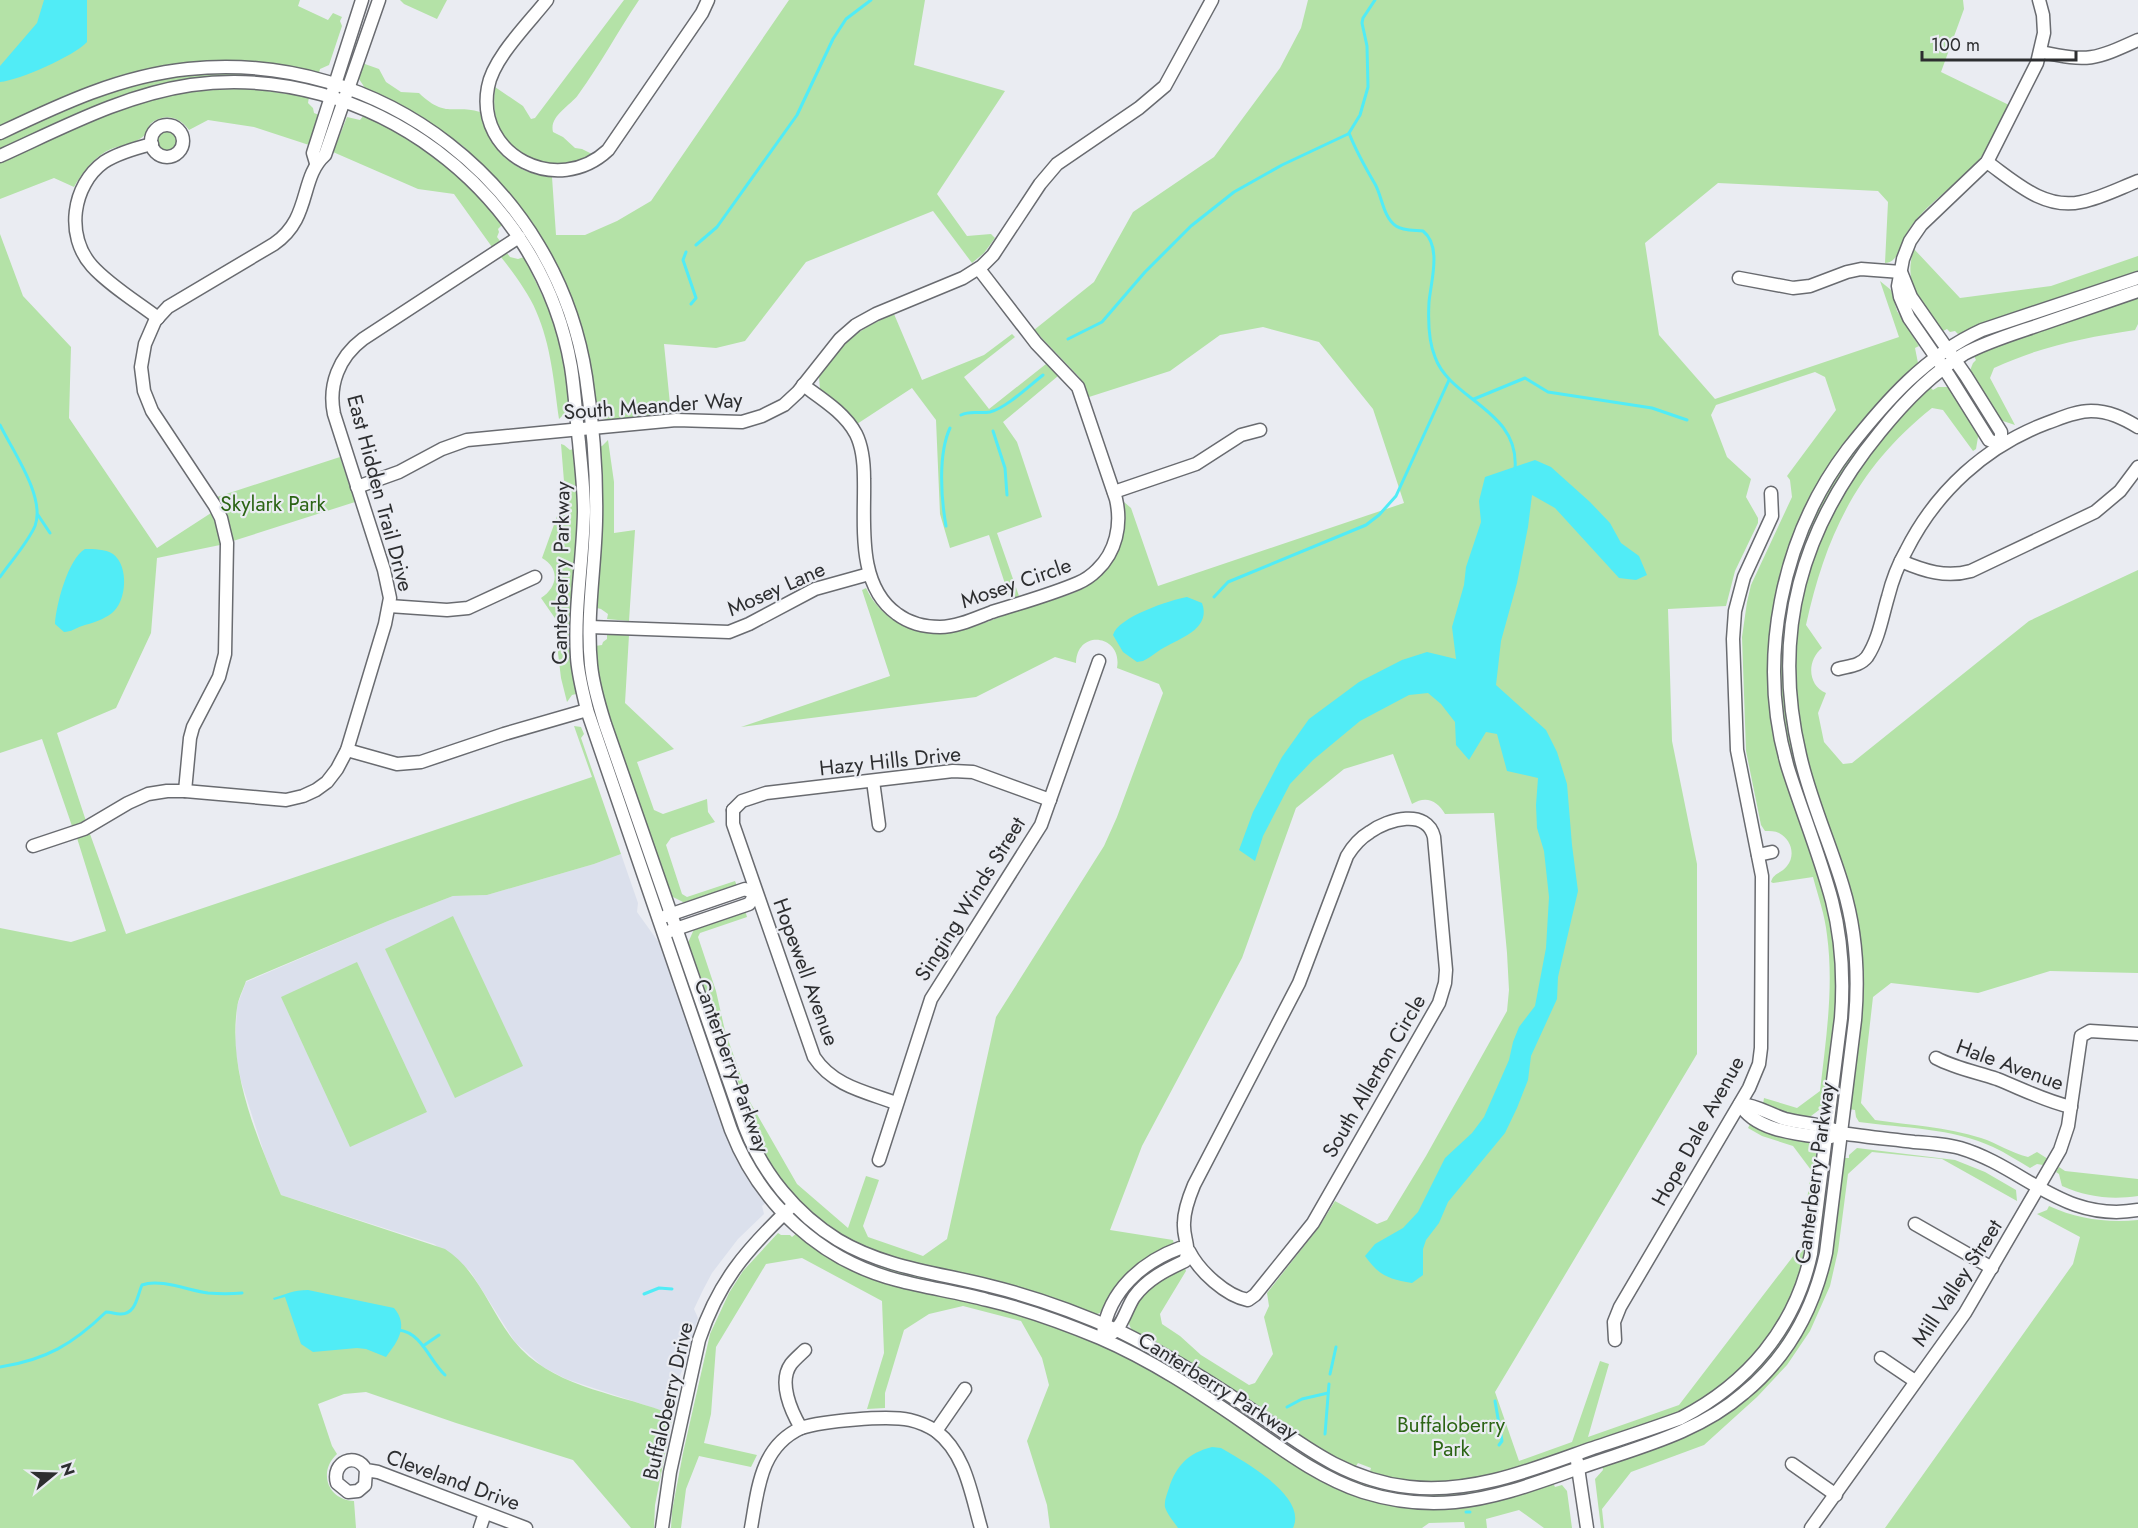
<svg xmlns="http://www.w3.org/2000/svg" width="2138" height="1528" font-family="Jost,sans-serif">
<style>
.built{fill:#dbe0ec}
.green{fill:#b4e2a7}
.water{fill:#51ecf6}
.lines{fill:none;stroke-linecap:round;stroke-linejoin:round}
.stream{stroke:#51ecf6;stroke-width:3}
.minor-casing{stroke:#696b70;stroke-width:15}
.minor{stroke:#fff;stroke-width:12}
.labels{text-anchor:middle;dominant-baseline:central;stroke-width:4.5;stroke-linejoin:round;paint-order:stroke}
.street-label{font-size:21px;fill:#2d2e30;stroke:#eaecf2}
.park-label{font-size:21px;fill:#2b6414;stroke:#eaecf2}
</style>
<rect width="100%" height="100%" fill="#eaecf2"/>
<polygon class="built" points="621,854 638,903 637,912 665,951 767,1202 762,1206 764,1214 738,1239 712,1273 703,1290 694,1309 698,1318 683,1368 680,1376 673,1381 663,1411 566,1379 543,1367 515,1342 470,1271 434,1244 281,1195 265,1156 241,1081 235,1048 237,1006 246,982 388,921 453,896 487,895 594,864"/>
<g class="green">
<path d="M0,0h300l-2,6 30,14 5,-7 9,4 -2,4 2,5 -13,39 -9,4 -1,4c-72,-15 -148,-16 -218,9 -34,12 -68,29 -101,44z"/>
<polygon points="400,0 447,0 437,19 404,4"/>
<path d="M624,0h15c-21,31 -39,65 -61,95 -8,11 -29,21 -25,37l10,5 12,11 7,1 10,5c-28,17 -68,12 -88,-17 -10,-15 -11,-33 -9,-50l28,19 8,13 4,-1z"/>
<path d="M789,0h136l-11,65 91,26 -68,103 30,42 24,-2 4,4 -11,15 -12,10 -39,-52 -127,51 -61,79 -29,7 -52,-4 7,70 -65,7 -11,-11 -4,-37 -13,-58 -16,-38 -29,-54 -36,-44 -34,-33 -44,-31 -54,-27 -6,-9 3,-16 17,6 7,13 15,10 18,1c27,26 34,11 61,19 7,35 34,63 72,65l4,58h29l32,-14 34,-20z"/>
<path d="M1308,0h655l1,9 -23,63 68,33c-10,19 -18,41 -32,57 -21,24 -52,42 -69,69 -6,10 -9,32 -23,32l3,-61 -10,-11 -160,-8 -73,60 14,92 56,64 184,-62 -19,-56 11,9 6,21 22,35 -4,2 3,15 -23,25 -103,155 -21,152 62,232 5,71 -11,109h-4l-12,9 -1,3 -15,-2 -32,-13 1,-6 33,10 23,-17c6,-52 14,-104 7,-156 -2,-20 -9,-39 -14,-58l-40,6 -2,-1c2,-9 11,-9 16,-16 9,-11 4,-27 -8,-33 -4,-2 -9,-2 -14,-2l-4,-6 -15,-74 -4,-114 5,-35 4,-17 41,-88 -2,-17 -3,-4 49,-66 -11,-33 -10,-5 -99,33 -5,10 16,42 24,22 -5,18 12,21v5l-23,48 -9,35 -58,3 4,132 25,123v190l-202,338 24,69 53,-19 28,-81 9,3 -21,73 91,-32 122,-159 10,-76 -18,-24 -31,-10 -14,-8 3,-6 56,18 10,15 3,1 -13,102 -28,68 -49,56 -48,30 -175,61 -28,7 -59,4 -51,-10 2,-6 -13,-5 -4,6 -16,-7 -205,-129 -4,-9c5,-27 31,-49 56,-56l1,3 -26,43 2,10 18,12 21,19 48,30 6,-2 18,-29 -9,-37 5,-11 -2,-13 52,-66 16,-26 42,23 10,-4 39,-64 81,-145 2,-21 -2,-37 -13,-140 -49,1c-7,-13 -19,-19 -33,-10l-19,-50 -49,15 -48,39 -54,150 -100,188 -32,84 63,10 1,4 -30,16 -12,10 -29,41 -7,4c-41,-11 -82,-22 -123,-34 -68,-18 -139,-33 -185,-90 -21,-25 -33,-54 -46,-84l3,-5 -24,-69 -6,-5 -28,-83 8,-18 50,-17 2,7 -47,16 -2,4 18,54 9,40 25,71 47,82 51,44 18,-52 13,4 -16,46 5,11 55,19 24,-17 49,-222 108,-171 13,-29 46,-124 -4,-9 -42,-16c6,-33 -40,-40 -41,-5l-21,-6 -79,40 -235,30 149,-51 -28,-86 4,-2c14,31 50,50 83,45 24,-4 48,-15 70,-23 21,-7 46,-12 65,-22 31,-17 46,-52 40,-86l7,6 27,78 246,-83 -31,-94 -54,-67 -56,-15 -43,8 -50,36 -81,26 -10,-20 -45,-47 60,-48 39,-70 81,-55 66,-89 21,-40z"/>
<polygon points="245,72 267,76 190,82 0,153 0,138 78,101 168,76"/>
<path d="M253,89l56,8 -1,6 5,5 1,5 5,2 -10,30 -55,-18 -46,-7 -19,10c-10,-14 -26,-17 -39,-6 -3,21 -30,19 -45,28 -14,9 -23,21 -31,35l-20,-9 -54,21v-36c54,-25 108,-55 166,-67 29,-6 58,-7 87,-7z"/>
<path d="M364,115c38,16 83,46 111,77 10,10 18,22 27,33l-4,4 1,3 -2,5 3,4 -8,6 -38,-53 -36,-5 -85,-37 14,-35 13,3z"/>
<circle cx="167" cy="140" r="12"/>
<polygon points="0,234 23,296 71,347 69,418 157,548 211,513 220,535 220,545 157,558 151,633 116,708 57,733 86,821 72,826 42,739 0,753"/>
<path d="M1914,249l46,49 91,-12 87,-30v16l-178,64 -5,-5 -5,1 -3,-3 -6,3c-19,-28 -39,-48 -27,-83z"/>
<path d="M507,253l3,4 8,2 6,-2 27,57 13,46 6,52h-4l-7,7c-5,-36 -8,-74 -23,-108 -7,-17 -24,-40 -35,-54z"/>
<path d="M2138,296v28l-3,6c-52,8 -93,16 -141,38l-4,10 25,47 -12,-4 -3,2 -31,-50 4,-10 3,-3 -3,-6z"/>
<path d="M894,314l28,66 62,-25 28,-21 3,3 -51,40 25,32 57,-45 12,12 -55,46 14,20 25,75 -45,16 22,63 -9,3 -21,-64 -39,13 -10,-34 -4,-94 -24,-32 -55,36 -7,-10 -30,-24 -1,-13c26,-35 33,-45 75,-63z"/>
<path d="M1928,385l5,5 5,-3h13l30,48 -3,2 -2,12 -3,2 -30,-41 -11,-2c-74,59 -106,126 -126,217l16,23c-15,12 -15,37 4,45l-8,20 6,29 19,22 9,-1 177,-142 109,-51v403l-88,-2 -72,22 -87,-10 -18,14 -12,106 14,17c35,5 71,7 106,18 16,5 30,15 47,19l9,-5 11,7 -5,6 -6,-1 -7,4c-12,-7 -24,-15 -37,-21 -40,-19 -90,-19 -134,-25l-3,-5 -1,-7 -6,-1 11,-140 -61,-235 -5,-83 8,-61 26,-71 37,-62z"/>
<polygon points="1896,401 1846,469 1822,509 1785,668 1849,936 1852,1006 1843,1074 1846,1036 1847,978 1787,742 1779,689 1782,619 1795,562 1820,502 1848,455"/>
<polygon points="608,440 614,482 614,533 635,530 629,621 607,619 608,614 601,609 597,608 602,505 598,447 602,446"/>
<path d="M561,444l3,1 6,5 3,-1c3,23 5,46 4,70 -1,58 -11,116 -1,175l-4,1 -5,7 -6,-24 -3,-25 1,-29 -18,-26c17,-11 19,-30 1,-40l23,-64z"/>
<polygon points="340,457 355,502 233,541 228,517 217,497"/>
<polygon points="607,634 629,635 625,703 674,749 637,762 654,810 663,814 707,799 708,812 715,822 671,838 666,845 682,894 687,897 735,881 737,886 687,904 669,895 603,699 595,646 602,645 603,642 607,639"/>
<path d="M574,726l7,1 3,7 -3,4 40,116 -27,10 -107,31 -34,1 -65,25 -142,60c-3,9 -8,18 -9,27 -9,64 20,129 44,187l164,54c33,21 45,62 69,92 36,45 97,51 149,70l3,7 6,1 -17,86 -1,23h-23l-58,-68 -117,-37 -90,-31 -22,2 -26,10 14,42 5,8c-19,17 -10,46 17,47l2,27h-356v-600l71,14 35,-11 -29,-93 13,-4 36,100 466,-157z"/>
<polygon points="453,916 523,1066 455,1098 385,949"/>
<polygon points="357,962 427,1112 350,1147 281,997"/>
<polygon points="1857,1148 1955,1160 1985,1172 2016,1190 2017,1201 1942,1159 1872,1152 1848,1174 1838,1251 1830,1286 1810,1331 1787,1365 1757,1397 1704,1445 1631,1472 1602,1509 1604,1528 1601,1528 1595,1479 1603,1470 1602,1465 1698,1429 1802,1331 1843,1158 1849,1158 1849,1155"/>
<path d="M2059,1167l6,4 73,8v17c-27,4 -51,1 -76,-10l-3,-12 -3,-2z"/>
<polygon points="1828,1169 1822,1249 1812,1290 1780,1350 1735,1396 1689,1424 1596,1457 1642,1440 1689,1419 1784,1332"/>
<path d="M2049,1206c28,13 58,17 89,14v308h-253l188,-264 7,-27 -43,-23 10,-4z"/>
<polygon points="798,1232 829,1255 1007,1309 1093,1340 1159,1373 1288,1458 1405,1505 1552,1481 1555,1487 1562,1485 1567,1491 1572,1528 1544,1528 1519,1510 1486,1519 1487,1528 1465,1528 1464,1522 1429,1523 1422,1528 1050,1528 1047,1505 1027,1441 1049,1385 1042,1358 1021,1321 963,1306 929,1314 904,1330 885,1393 885,1408 867,1409 884,1353 882,1301 802,1258 766,1264 716,1347 711,1414 704,1443 757,1455 751,1467 699,1456 686,1489 681,1528 671,1528 672,1511 683,1453 710,1334 729,1293 743,1271 778,1233 781,1235 790,1235 792,1237"/>
<polygon points="819,1237 840,1251 863,1261 890,1269 1005,1294 1077,1318 1077,1321 1075,1323 886,1273 852,1260"/>
<polygon points="1304,1453 1332,1469 1357,1479 1398,1490 1559,1466 1560,1468 1559,1470 1502,1489 1454,1498 1400,1496 1351,1484 1302,1457 1302,1454"/>
</g>
<g class="water">
<path d="M44,0h43v42c-13,14 -67,38 -87,40v-16l37,-43z"/>
<path d="M1535,460l16,7 39,35 20,21 11,20 18,13 8,19 -11,5 -17,-2 -64,-70 -23,-13 -4,32 -11,56 -16,58 -5,44 50,45 11,22 10,32 5,61 6,46 -20,86 -1,22 -26,57 -3,24 -11,28 -12,25 -57,69 -9,21 -13,17 -3,9v26l-11,8c-23,-4 -33,-7 -47,-27l10,-12 28,-16 15,-16 27,-54 27,-25 12,-16 25,-57 4,-18 6,-15 16,-21 11,-58 3,-51 -5,-46 -7,-23 -1,-23 2,-27 -31,-7 -10,-37 -11,-2 -17,28 -13,-15 -1,-23 -14,-18 -13,-11 -19,2 -49,26 -47,39 -23,24 -27,52 -8,25 -16,-11 14,-38 29,-55 27,-38 50,-37 43,-22 25,-8 29,7 -4,-32 12,-42 2,-18 15,-45 -2,-21 6,-24z"/>
<path d="M85,549c9,0 20,0 28,5 16,12 14,47 -1,59 -9,7 -20,10 -30,13 -6,2 -11,6 -18,6l-9,-8c1,-19 13,-65 30,-75z"/>
<path d="M1187,597l15,6c9,24 -18,34 -35,43 -9,4 -15,11 -24,15l-6,1 -14,-10 -10,-17c5,-18 57,-35 74,-38z"/>
<path d="M308,1290l86,18c15,18 4,33 -8,49l-20,-8 -9,-1 -44,4 -12,-8 -16,-47 -11,3 -1,-2c15,-4 19,-8 35,-8z"/>
<path d="M1212,1447l9,1c22,13 87,48 72,80h-115c-4,-6 -11,-14 -13,-21 -1,-6 2,-13 4,-19 7,-22 19,-35 43,-41z"/>
</g>
<g class="lines">
<g class="stream">
<path d="M1375,0l-12,18 -1,5 5,23 1,41 -8,28 -11,18c7,18 16,34 26,51 7,12 8,33 21,42 7,5 19,4 27,5 19,15 8,50 6,71 -1,18 -1,38 6,55 15,43 85,53 80,112"/>
<polyline points="696,245 717,227 797,115 833,39 846,19 871,0"/>
<polyline points="686,252 683,260 696,298 691,304"/>
<polyline points="1068,339 1102,322 1145,272 1191,226 1234,192 1282,165 1348,134"/>
<polyline points="1474,399 1525,378 1548,392 1652,408 1687,420"/>
<path d="M961,415c10,-5 18,-1 29,-3 16,-4 39,-26 53,-37"/>
<path d="M0,425c12,25 46,72 35,101 -8,18 -24,35 -35,51"/>
<polyline points="993,431 1005,468 1007,495"/>
<polyline points="38,515 50,533"/>
<path d="M946,526c-5,-28 -8,-72 4,-98"/>
<polyline points="1214,597 1228,582 1366,525 1379,515 1396,496 1449,380"/>
<polyline points="644,1294 659,1288 672,1289"/>
<path d="M399,1330c23,3 30,30 46,45"/>
<polyline points="423,1346 439,1335"/>
<path d="M0,1367c46,-7 73,-23 106,-55 5,0 9,2 14,2 16,1 17,-18 22,-29 18,-7 48,6 66,8 12,1 23,1 34,0"/>
<polyline points="1330,1374 1336,1347"/>
<polyline points="1495,1401 1502,1441 1499,1445"/>
<polyline points="1287,1407 1302,1399 1328,1393"/>
<polyline points="1325,1434 1329,1384"/>
<polyline points="1466,1512 1470,1512"/>
</g>
<defs>
<g id="minor">
<path d="M547,0c-18,23 -54,58 -59,87 -13,69 70,110 120,63l94,-137 6,-13"/>
<path d="M2041,52c48,10 53,8 97,-12"/>
<circle cx="167" cy="141" r="16"/>
<path d="M0,133c61,-29 120,-57 188,-64 193,-20 369,117 398,308 7,47 11,96 10,144 -1,48 -10,96 -5,144 2,20 8,40 14,59l140,403c18,47 51,87 93,113 47,28 101,33 152,46 45,11 89,27 131,46 45,22 86,48 128,76 52,36 95,72 160,79 63,7 122,-17 181,-38 30,-10 61,-20 91,-31 66,-34 114,-90 130,-164l30,-236c3,-39 1,-78 -9,-117 -12,-45 -30,-89 -44,-133 -32,-107 -7,-231 60,-319 38,-48 77,-93 134,-119l156,-52"/>
<path d="M152,144c-16,4 -34,9 -48,18 -32,23 -39,74 -12,104 17,19 45,36 66,52"/>
<path d="M0,156c62,-28 123,-61 191,-71 177,-24 350,105 380,282 4,25 5,50 8,75 2,23 5,46 5,70 -1,48 -10,96 -7,145 1,18 6,35 10,53l144,420c29,74 89,130 166,150 30,8 60,12 90,20 39,9 77,23 113,38 51,22 98,53 143,84 39,27 75,55 120,70 29,9 62,13 92,10 44,-4 86,-21 127,-35 57,-20 116,-34 162,-74 44,-36 70,-85 82,-140l29,-233c4,-45 1,-90 -12,-133 -13,-44 -33,-87 -43,-132 -29,-122 1,-227 80,-323 24,-30 51,-58 84,-78 24,-13 52,-21 78,-30 32,-11 64,-22 96,-33"/>
<path d="M1987,162c28,20 57,48 94,40 20,-4 39,-14 57,-21"/>
<polyline points="316,163 313,153 362,0"/>
<polyline points="1901,272 1911,297 1966,376 2001,432 2001,445 1989,440 1949,376 1909,318 1900,297 1898,286 1903,259 1910,241 1921,225 1987,162 2037,63 2044,33 2043,15 2039,0"/>
<polyline points="1739,278 1793,288 1810,286 1847,272 1861,269 1901,272"/>
<path d="M803,385c19,14 42,28 53,49 7,14 8,29 8,45 1,44 -8,106 33,135 12,9 27,13 43,13 17,0 36,-9 52,-15 28,-9 58,-17 86,-29 7,-3 13,-7 19,-13 19,-18 25,-45 19,-71l-38,-112 -42,-44 -57,-74"/>
<polyline points="357,487 399,472 442,449 467,440 676,420 742,422 762,416 784,405 798,392 840,339 856,325 876,314 963,278 982,266 993,255 1040,184 1057,164 1139,108 1165,86 1212,0"/>
<polyline points="1114,492 1196,464 1241,435 1260,430"/>
<path d="M1901,561c23,10 45,17 70,10l124,-59 25,-21 18,-24"/>
<polyline points="389,606 447,610 468,608 535,577"/>
<polyline points="590,627 729,632 749,624 815,589 869,574"/>
<path d="M1838,669c10,-3 22,-3 29,-12 12,-18 15,-40 21,-60 4,-16 10,-32 18,-46 30,-60 80,-105 141,-128 14,-5 29,-12 44,-12 18,0 32,7 47,16"/>
<polyline points="347,750 397,764 421,762 504,734 587,710"/>
<polyline points="873,781 879,825"/>
<path d="M185,791l5,-53 3,-11 26,-50 6,-23 2,-111 -6,-25 -6,-12 -63,-95 -8,-20 -3,-24 4,-23 10,-23 13,-14 106,-63c38,-26 25,-66 51,-89l54,-155"/>
<path d="M733,810v14l81,233c19,29 52,35 82,46"/>
<polyline points="733,810 742,801 766,793 953,771 973,772 1050,800"/>
<path d="M33,846l51,-17 44,-26 20,-9 19,-3h18l101,9 17,-4 13,-6 11,-8 10,-13 10,-19 38,-126 5,-26 -6,-28 -50,-156c-6,-29 5,-57 29,-75l156,-102"/>
<polyline points="1758,855 1772,852"/>
<polyline points="666,916 745,889 756,894 749,904 670,931"/>
<path d="M1936,1058c19,10 40,14 61,21 25,10 48,22 74,28"/>
<path d="M1740,1104c17,1 29,10 45,15 20,5 39,5 56,14 25,4 49,6 73,9 16,1 31,2 46,6 64,19 103,75 178,62"/>
<path d="M1740,1104c15,27 58,30 87,34l8,-2"/>
<polyline points="879,1160 931,999 1041,825 1099,661"/>
<polyline points="1915,1224 1992,1268"/>
<path d="M1103,1333c6,-42 39,-71 77,-85l9,3c10,20 37,45 59,49l7,-5 58,-72 126,-220 6,-20 1,-13 -12,-133c-7,-29 -46,-18 -64,-5 -10,6 -17,14 -23,24l-48,127 -105,202c-5,12 -10,25 -10,38 -1,16 7,23 1,38 -19,9 -38,18 -51,36 -8,12 -11,29 -23,37"/>
<polyline points="1615,1340 1614,1322 1620,1307 1749,1088 1759,1064 1761,1048 1762,876 1737,750 1733,639 1735,611 1744,577 1772,516 1771,493"/>
<polyline points="1881,1358 1915,1381"/>
<path d="M801,1428c22,-7 86,-13 109,-8 9,2 18,6 26,11l29,-42"/>
<path d="M936,1431c30,23 35,63 45,97"/>
<polyline points="1577,1461 1587,1528"/>
<polyline points="1792,1464 1836,1495"/>
<path d="M366,1470l-1,15 -7,6 -10,1 -11,-9c-6,-21 19,-32 29,-13l12,2 148,56"/>
<polyline points="480,1528 485,1513"/>
<path d="M662,1528l8,-56 29,-132c19,-57 46,-89 90,-131"/>
<path d="M751,1528c7,-39 9,-81 50,-100 -10,-17 -23,-46 -10,-64 4,-5 10,-10 14,-14"/>
<polyline points="1811,1528 1965,1313 2060,1150 2068,1126 2081,1036 2090,1031 2138,1034"/>
</g>
</defs>
<use href="#minor" class="minor-casing"/>
<use href="#minor" class="minor"/>
</g>
<g class="labels">
<g class="street-label">
<text transform="translate(653 406) rotate(-4)">South Meander Way</text>
<text transform="translate(380 493) rotate(75)">East Hidden Trail Drive</text>
<text transform="translate(561 573) rotate(-89)">Canterberry Parkway</text>
<text transform="translate(1016 583) rotate(-19)">Mosey Circle</text>
<text transform="translate(776 589) rotate(-24)">Mosey Lane</text>
<text transform="translate(890 761) rotate(-6)">Hazy Hills Drive</text>
<text transform="translate(970 899) rotate(-58)">Singing Winds Street</text>
<text transform="translate(806 972) rotate(70)">Hopewell Avenue</text>
<text transform="translate(2010 1065) rotate(20)">Hale Avenue</text>
<text transform="translate(732 1066) rotate(70)">Canterberry Parkway</text>
<text transform="translate(1374 1076) rotate(-60)">South Allerton Circle</text>
<text transform="translate(1698 1131) rotate(-61)">Hope Dale Avenue</text>
<text transform="translate(1815 1173) rotate(-82)">Canterberry Parkway</text>
<text transform="translate(1957 1283) rotate(-57)">Mill Valley Street</text>
<text transform="translate(1218 1386) rotate(32)">Canterberry Parkway</text>
<text transform="translate(668 1401) rotate(-77)">Buffaloberry Drive</text>
<text transform="translate(453 1480) rotate(20)">Cleveland Drive</text>
</g>
<g class="park-label">
<text x="273" y="504">Skylark Park</text>
<text x="1451" y="1425">Buffaloberry<tspan x="1451" dy="24">Park</tspan></text>
</g>
</g>
<g transform="translate(54 1474) rotate(71)" stroke="#eaecf2" stroke-width="4.5" paint-order="stroke">
<path d="M0-4.5L10 22L0 15L-10 22Z" fill="#2d2e30"/>
<text y="-9" font-size="16" font-weight="bold" text-anchor="middle" fill="#2d2e30">N</text>
</g>
<path d="M1922 51v9h154v-9" fill="none" stroke="#2d2e30" stroke-width="3"/>
<text x="1931" y="51" font-size="18" fill="#2d2e30" stroke="#eaecf2" stroke-width="4.5" paint-order="stroke">100 m</text>
</svg>
